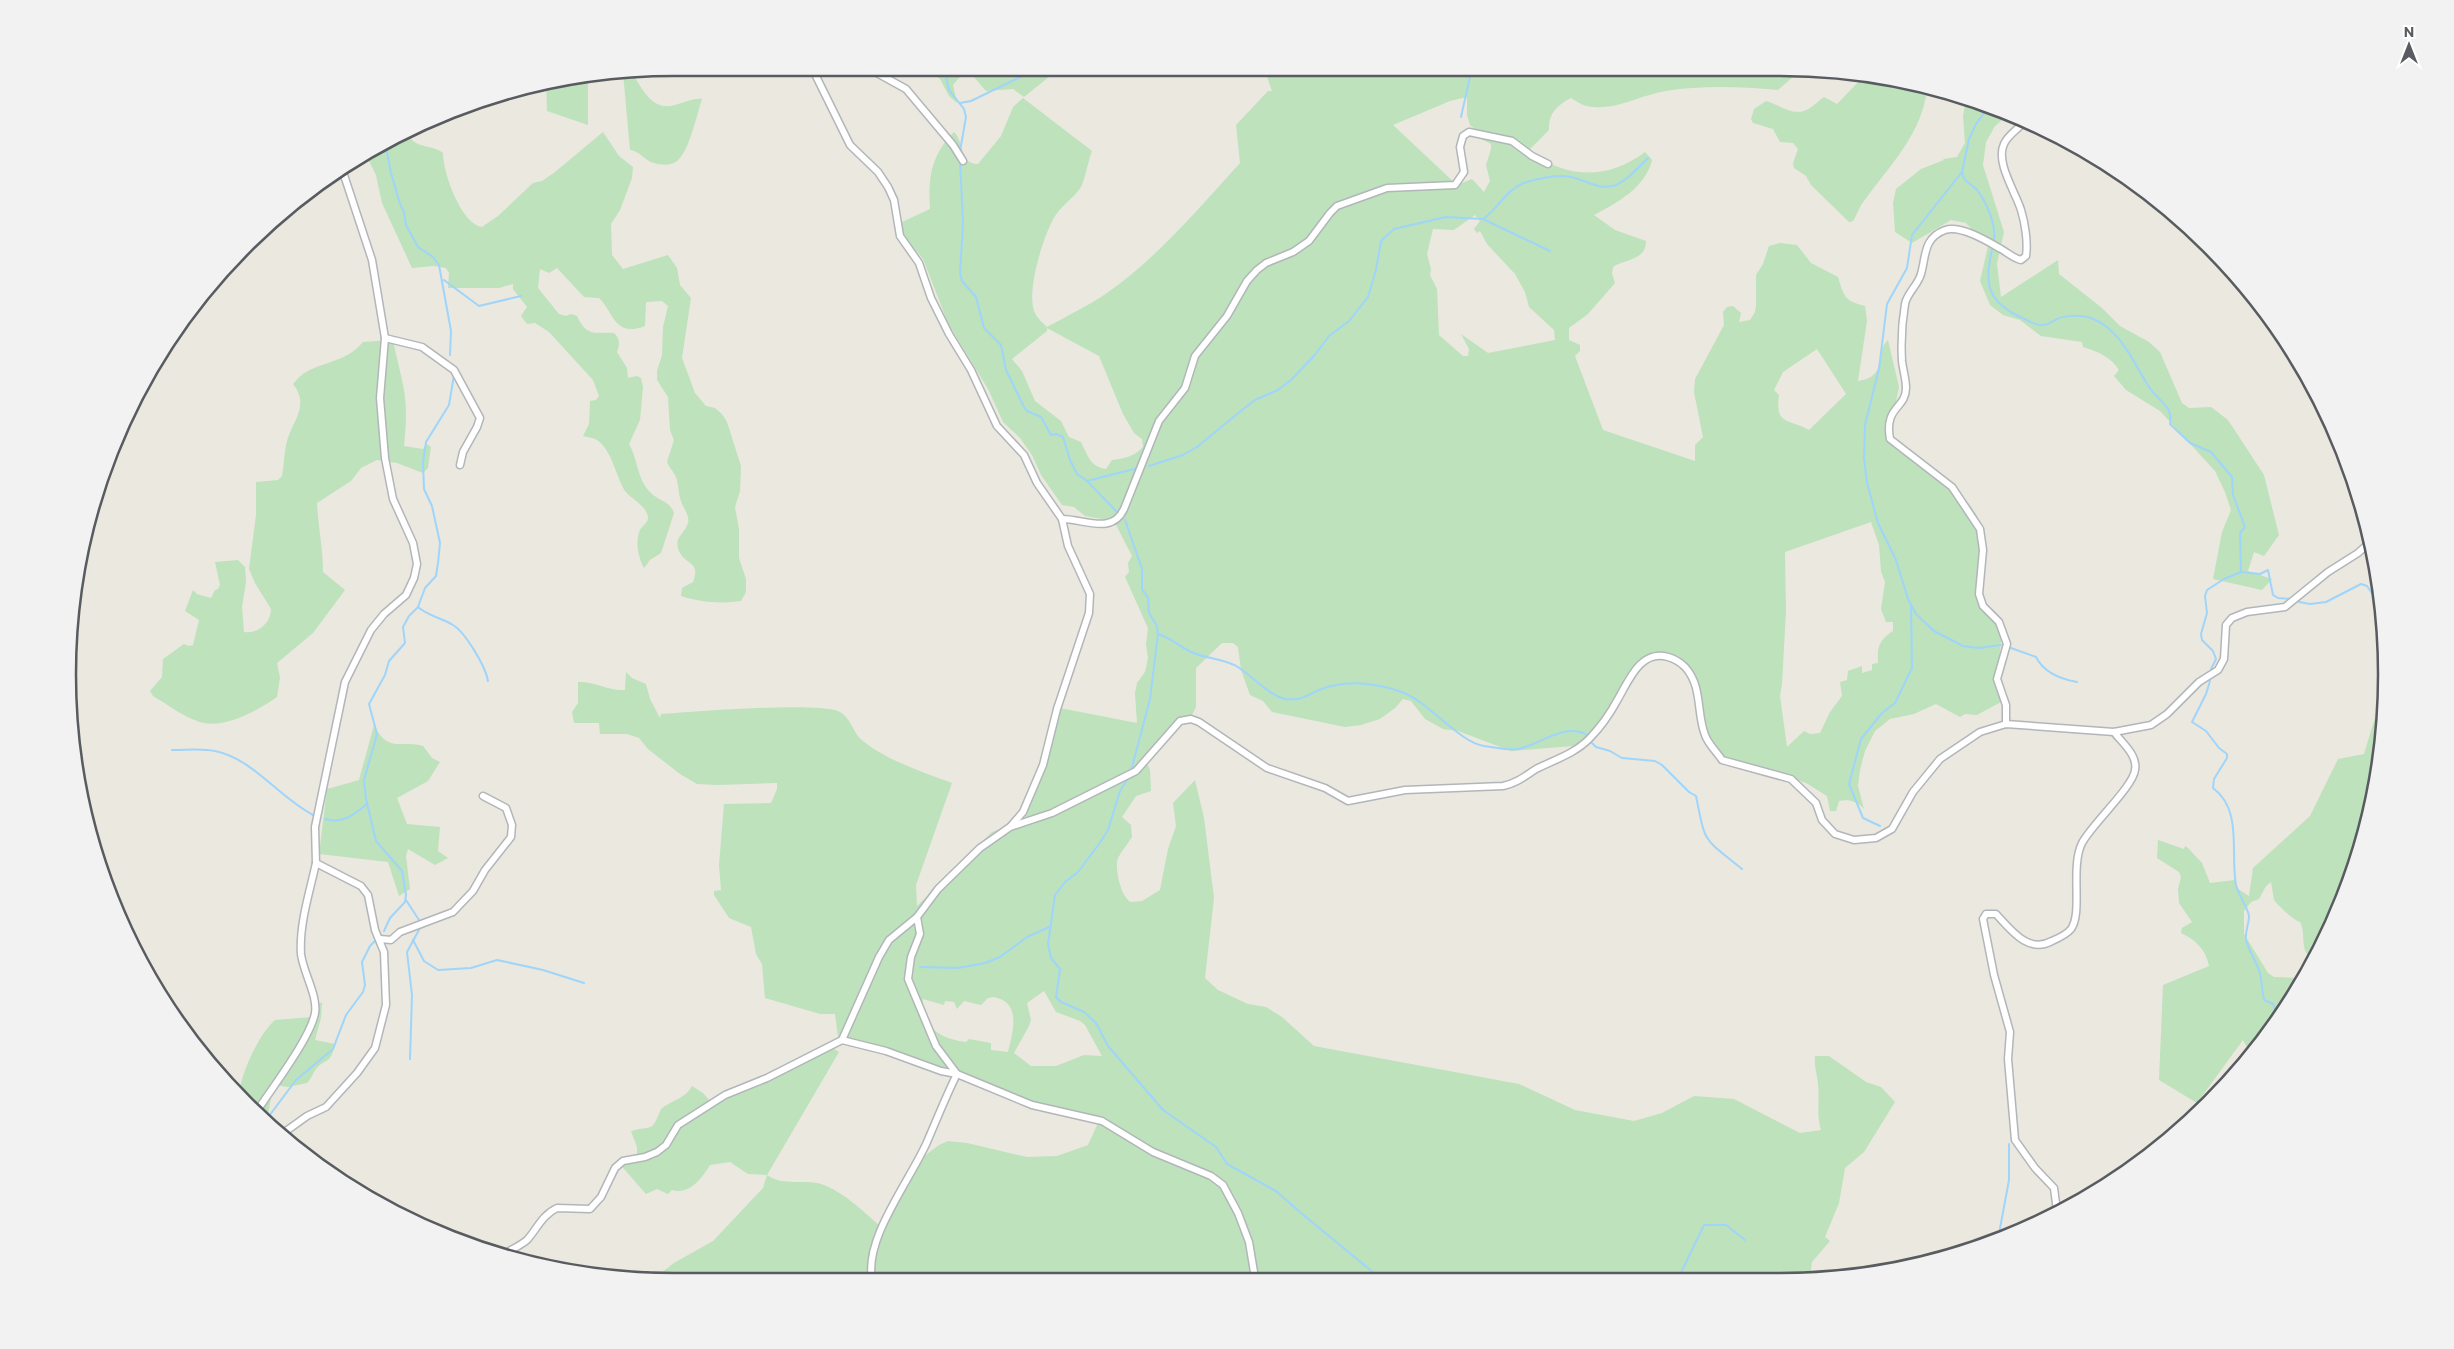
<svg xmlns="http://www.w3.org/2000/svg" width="2454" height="1349" font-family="Commissioner,sans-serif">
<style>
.green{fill:#bde2bc;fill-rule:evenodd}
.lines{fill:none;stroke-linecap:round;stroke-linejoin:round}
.stream{stroke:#9fd5fb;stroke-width:2}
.street-casing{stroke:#b2b6ba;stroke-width:9}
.street{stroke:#fff;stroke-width:6}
.rim{fill:none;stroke:#585c60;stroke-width:2.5}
</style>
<rect width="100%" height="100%" fill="#ebe8df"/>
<g class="green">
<polygon points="924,68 1060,68 1024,97 1013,89 986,91 967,69 953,85 957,103 949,96 940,79"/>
<path d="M1264,68l538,1 -24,21c-37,-3 -75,-5 -112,1 -21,3 -42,15 -63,16 -14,1 -20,-1 -32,-9 -14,7 -23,16 -22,32l-21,21c39,27 78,30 117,1l7,8c-6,27 -35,43 -58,55l21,15 31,11c0,20 -22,18 -33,26l-1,6 3,10 -27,31 -19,14v12l11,5v6l-5,5 28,74 92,31v-16l8,-8 -9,-45 1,-13 29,-54 -1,-13 4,-5 6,-1 8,7 -2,9 11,-2 5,-8 1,-6v-31l7,-11 6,-18 11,-3 17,2 14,18 27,14c6,19 6,24 27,29l2,15 -9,60c32,-5 14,-26 30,-41l11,47 -7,34 -5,12c27,24 77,54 92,87 12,27 -9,62 7,87 3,4 10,8 15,12l1,12 -5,48 4,23 -24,13 -12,-1 -5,3 -24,-13 -22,10 -24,5 -15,12 -10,20 -5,19 -2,16 6,23c-7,-8 -15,-10 -25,-8l-3,10h-6l-3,-15 -21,-13 -28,-10 -48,-7 -11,-5 -8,-16 -15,-53 -12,-23 -15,-14 -27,5 -17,17 -5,19 -20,30 -27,20 -62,5 -53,-20 -15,-2 -18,-10 -14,-18 -8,-2 -8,9 -15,11 -19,6 -16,2 -73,-15 -9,-11 -13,-6 -9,-25 -3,-23 -5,-4h-11l-26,25v39l-5,10 -20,13 -24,33 3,7 1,21 -15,5 -14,21 9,8 1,12c-4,7 -10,13 -14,21 -4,9 3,40 13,44l11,-1 18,-11 8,-41 8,-23 -3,-23 22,-23 9,38 10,80 -9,80 13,12 30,14 18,3 16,10 32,29 205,38 56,26 59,11 28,-8 32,-17 40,3 66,34 21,-3c-5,-16 -1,-30 -3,-46 -1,-10 -4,-18 -3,-28h14l37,26 15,5 14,15 -31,50 -19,16 -6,35 -14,34 5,4 -18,21 -2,14 -1158,4 22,-17 39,-22 50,-53 4,-13 -19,-1 -18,-12 -20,3c-8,13 -20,30 -38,25l-4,4 -11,-5 -11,5 -28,-32 19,-8v-7l-6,-16c23,-6 20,2 30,-22 11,-9 24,-10 31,-23l11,7 8,9 47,-24 69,-32 11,-9 -3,-23h-15l-55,-16 -3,-34 -6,-10 -5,-27 -22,-9 -15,-23v-4l7,-1 -2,-25 5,-61 47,-1 6,-14v-6l-60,2 -20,-1 -17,-10 -32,-25 -9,-11 -12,-4h-27l-1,-11h-25l-2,-11 6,-9v-21c20,0 29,9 47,8l1,-18 6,6 14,6 4,15 10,19 1,-4c29,-2 161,-13 179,-2 12,7 13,22 23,29 23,19 62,32 89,42l-36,102 1,21 75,-74 33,-13 35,-111 77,15 -2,-30 2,-10 8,-11 3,-14 -2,-13 2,-17 -23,-51 4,-5 -1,-9 4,-7 -18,-35 -29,-5 -11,-9 -12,-2 -21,-30 -9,-20 -12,-17 -17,-16 -15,-33 -40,-66 -25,-64 -22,-27 1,-10 28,-13c-2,-31 1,-54 24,-77 11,11 5,32 24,32l23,-28 12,-29 10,-9 69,53c-3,7 -8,32 -11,36 -7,11 -19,18 -26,29 -11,17 -30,78 -20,97 2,5 8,10 12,14 20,-11 41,-21 60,-34 50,-35 92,-85 133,-130l-4,-38 32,-34h4zM1467,97v18l3,10 8,7 3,7 10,5v5l-5,16 4,16 -6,11 -12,-13 -15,6 -64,-60 57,-24zM1475,215l5,6 -6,8 3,4 3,-2 7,13 28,30 10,18 4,15 25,23 1,10 -67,13 -27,-19 8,15 -1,7h-5l-24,-21 -2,-46 -7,-14 1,-6 -4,-15 6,-25 21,1zM1047,328l52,28 24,58 11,19 8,6 1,8c-8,9 -19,12 -31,13l-6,9c-16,-2 -19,-15 -25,-27l-12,-5 -8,-16 -26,-20 -13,-30 -10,-12 35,-28zM1817,349l29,45 -37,36c-21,-12 -34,-4 -30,-35l-5,-5 9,-18zM1871,522l8,23 2,26 4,11 -4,27 5,13h7v9c-14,9 -16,16 -15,32l-6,1v6l-10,3v-7l-14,5 -1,9 -7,2 2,14 -12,16 -10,21 -10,1 -6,-3 -17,16 -7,-51 2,-12 4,-73 -1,-59zM1044,991l12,21 24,9 5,4 17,31 -18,-1 -28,11h-25l-17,-13 15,-27 2,-6 -4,-17zM993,997c29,4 20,35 15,55l-17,-2v-7l-22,-4 -3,3c-25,-3 -46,-15 -43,-43l21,6 1,-4 9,1 3,7 7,-8 17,4 7,-7zM844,1043l92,24 105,39 57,17 -10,22 -31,11 -30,1 -60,-14 -19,-2 -9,4 -21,16 -37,66c-17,-15 -35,-33 -57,-42 -18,-7 -41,2 -57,-10l72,-123 -5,-3z"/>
<path d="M631,72c11,15 20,40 44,33 9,-2 17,-7 27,-6 -5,15 -13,53 -25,62 -6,5 -16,4 -23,2 -9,-2 -14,-12 -24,-13l-7,-77z"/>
<polygon points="588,76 588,125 547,111 546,82"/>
<path d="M1864,76l32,6 30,14c-7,41 -39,73 -62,105 -5,6 -7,14 -11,20l-4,1 -38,-37 -5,-9 -12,-8 -1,-5 5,-14 -5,-6 -13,-1 -7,-13 -20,-6 -2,-4 3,-10 12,-8c12,3 25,14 38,10 7,-2 14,-10 20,-14l13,7z"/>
<path d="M1966,100l40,17 -11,9 -9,16 -3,23 21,67 -7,32 4,33 57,-37 1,14 43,34 18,18 29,16 11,10 22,51 7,5 22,-1 17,13 36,55 15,60 -15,21 -10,-4 -6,19 24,8 -10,11 -49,-11 9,-47 9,-22 -6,-18 -10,-21 -55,-60 -34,-21 -12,-14 5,-6c-9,-14 -21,-18 -36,-23l-1,-5 -41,-6 -21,-16 -17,-5 -13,-10 -10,-24 8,-35 -22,-23 -15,-3 -39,23 -17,-11 -2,-29 3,-14 25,-20 23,-9 -1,-1 14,-2 8,-14 -2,-27z"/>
<path d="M409,132c1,17 24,12 34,21 0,20 18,71 39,74l16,-11 35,-33 9,-2 13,-9 48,-40 16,24 14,11 -1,11 -12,32 -9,14 1,31 11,14 45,-14 9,13 3,17 11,13 -9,60 13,35 11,13 9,2 7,6 5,8 14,44 -1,25 -5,16 4,22v29l7,21v13l-5,9c-19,3 -43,1 -60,-5l1,-8 11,-6c8,-21 -7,-16 -14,-31 -6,-14 6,-17 9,-28 2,-8 -5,-15 -7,-22 -3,-8 -2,-18 -6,-26 -3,-5 -6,-8 -8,-13l7,-22 -4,-10 -2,-33 -11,-17v-9l5,-16 1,-28 5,-21 -6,-5 -16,1 -1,24c-31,12 -31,-14 -46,-28l-15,-1 -27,-29 -8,5 -9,-4 -2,19 21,26 7,2 5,-2 6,2c10,21 17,16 37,17 6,6 6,11 3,19l10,16 1,10 9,-2 4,2 2,9 -3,33 -11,24c9,15 8,36 22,49 8,8 19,8 23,20l-13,40 -11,7 -6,8c-6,-11 -9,-27 -4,-38 3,-5 9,-8 8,-13 -2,-12 -17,-18 -23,-26 -9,-14 -13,-41 -28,-51 -3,-2 -10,-3 -14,-4l6,-12 1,-23 6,-1 3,-4 -6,-16 -44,-48 -14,-9 -8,1 -6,-8 6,-9 -14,-18v-5l-14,4h-51l1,-15 -3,-5 -12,-2 -22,2 -30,-65 -6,-28 -11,-22z"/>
<path d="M393,340c3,17 8,33 11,50 3,18 2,38 0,56l19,3 4,-5 4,3 -3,21 -5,5 -26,-10 -20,-3 -16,8 -10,13 -34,22c1,23 6,45 6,69l22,18 -32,43 -36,30 3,15 -3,19c-20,14 -56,34 -80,24 -15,-5 -30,-17 -44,-25l-3,-5 12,-14 1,-18 21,-15 5,2 4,-1 6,-25 -14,-9 8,-21 4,4 14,4 4,-8 3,-1 2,-4 -5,-23 23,-2 7,7 1,15 -4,25 2,25c14,2 27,-9 27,-23l-16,-26 -6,-14 7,-54v-33l22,-2 4,-4c2,-10 2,-21 4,-31 5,-24 25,-38 7,-61 19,-25 48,-16 70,-42z"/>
<path d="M2376,714l6,6 -1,33 -27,116 -41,91c-15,-11 -6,-24 -13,-38 -7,-2 -21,-16 -26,-22l-3,-18 -5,4 -7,13 -8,3 -7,9v23l24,39 6,4 31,1 -54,76 -8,-14 -46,63 -38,-23 4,-95 46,-19c-3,-16 -13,-26 -28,-33l1,-5 10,-6 -13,-19 -1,-14 3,-12 -2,-5 -22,-14 1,-18 26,9 1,-3 3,2 14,15 8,20 25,-3 3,9 11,7 4,-28 57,-52 28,-57 26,-5z"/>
<path d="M374,725c14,28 25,15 49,21l9,12 8,4 -12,19 -31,17 10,26 33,3 -2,24 10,7 -13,7 -27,-16 -2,7 4,33 -11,7 -11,-34 -69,-8 8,-65 32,-9z"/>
<path d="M322,1002l-1,16 -6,22 20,4c-5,22 -9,13 -19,25 -3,4 -5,10 -9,14l-19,4 -13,-2 -3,8 -5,27 -28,-26c2,-21 20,-60 36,-74l37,-3 5,-12z"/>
</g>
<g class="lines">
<g class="stream">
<polyline points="944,68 949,90 964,109 966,117 960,151"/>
<polyline points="960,103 971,101 1039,68"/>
<polyline points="1987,109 1976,124 1969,139 1962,172 1912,235 1907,268 1887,304 1879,369 1865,425 1864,458 1867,483 1878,523 1896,560 1908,599 1916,614 1934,631 1963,646 1979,648 2001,645"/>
<polyline points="1461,117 1472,68"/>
<polyline points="385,142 391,173 400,204 404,212 406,225 418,247 433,257 439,265 451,331 450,355"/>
<polyline points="960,160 963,223 960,273 962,281 976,297 984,328 1001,345 1006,370 1024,407 1027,411 1041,417 1051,435 1056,434 1063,437 1070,460 1077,474 1087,481 1118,513"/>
<path d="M1962,172c2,11 9,11 15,18 10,13 19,34 17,50"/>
<path d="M1483,219c14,-9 23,-29 39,-35 11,-5 38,-10 49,-7 15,3 28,14 45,8 12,-5 23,-18 32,-27"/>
<path d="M1992,250c-8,33 -5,50 26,66 8,3 17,10 25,9 5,0 10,-4 14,-6 9,-4 24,-4 34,-1 29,10 43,46 58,69 9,14 25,19 21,37l20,19 21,9 16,19 5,6 1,18 12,32 -5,6 1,39"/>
<polyline points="444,280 479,306 521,296"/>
<polyline points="1149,466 1183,455 1197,447 1242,410 1255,400 1278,390 1291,380 1314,356 1329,336 1349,321 1368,297 1376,270 1381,241 1394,229 1446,217 1483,219 1550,251"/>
<polyline points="1087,481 1138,468"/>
<polyline points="1125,520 1142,569 1142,589 1148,598 1149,613 1157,626 1158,634 1150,699 1131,771"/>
<polyline points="2299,602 2310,604 2326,602 2361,584 2367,586 2380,605"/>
<path d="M418,607c10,9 24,11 35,18 12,7 33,42 35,56"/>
<polyline points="2384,629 2383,650 2385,651"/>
<path d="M1158,634c13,4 22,13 33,18 15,7 33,6 47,15 14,9 31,28 47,32 16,3 25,-6 39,-11 24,-8 51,-5 75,3 29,9 59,51 85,55 10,1 25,5 34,3 21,-4 47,-27 69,-14"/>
<path d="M2011,648l25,9c8,16 24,22 41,25"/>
<polyline points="2211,669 2216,659 2213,651 2202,640 2201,634 2207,613 2205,596 2207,590 2224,579 2241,572 2260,574 2268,570 2273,595 2278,598 2291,599"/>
<path d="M2210,681l-4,13 -14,28 14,9 13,17 8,6v4l-13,21 -1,9c30,22 17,65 23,97 3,11 12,23 13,31 0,8 -4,15 -3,23 2,11 9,20 13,31 3,10 3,20 5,30l9,4 5,11"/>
<path d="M1592,743l4,4 14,4 12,7 33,3 7,4 27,27 7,4c10,50 7,41 46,73"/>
<path d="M172,750c14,0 29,-2 43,1 39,8 65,48 100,65"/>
<polyline points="1129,777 1120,791 1108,830 1099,844 1078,872 1065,882 1055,895 1048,944 1051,958 1060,969 1056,997 1061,1002 1084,1012 1096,1023 1108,1046 1163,1110 1216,1147 1227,1164 1276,1191 1301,1213 1380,1278"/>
<path d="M325,819c17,5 29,-4 42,-15"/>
<polyline points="1880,826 1863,818 1849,784 1861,739 1882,713 1895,703 1912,668 1911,607"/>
<polyline points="406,900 419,920"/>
<polyline points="384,931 390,918 405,902 406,895 402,871 376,841 366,799 364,780 377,734 369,704 385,675 389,661 405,643 403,627 409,616 418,607 425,588 436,576 438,563 440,543 432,506 424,489 423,463 426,442 449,405 454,375"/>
<polyline points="413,940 424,961 438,970 471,968 497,960 543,970 584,983"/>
<polyline points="920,967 958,968 985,963 1000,957 1027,937 1049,927"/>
<polyline points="410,1059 412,995 407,952 420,928"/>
<polyline points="266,1120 296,1080 333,1049 346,1015 363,992 365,985 362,962 370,946 376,940"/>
<polyline points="1998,1239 2009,1180 2009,1144"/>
<polyline points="1679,1277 1704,1225 1726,1225 1745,1240"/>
</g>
<defs>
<g id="street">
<polyline points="812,68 850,145 878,172 888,187 894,200 900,236 919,263 931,298 949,334 971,370 997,426 1024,455 1037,483 1062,519 1068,546 1090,594 1089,613 1057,709 1043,765 1023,812 1011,826"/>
<polyline points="868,68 906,89 953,145 963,161"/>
<polyline points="385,338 422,347 454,370 480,418 477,427 463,452 460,465"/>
<path d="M1062,519c22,0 50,16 62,-10l35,-88 26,-33 10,-32 32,-40 20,-35 10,-11 9,-7 27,-11 16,-11 21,-28 7,-7 50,-18 68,-3 9,-13 -4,-25 3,-11 6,-4 43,9 20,15 16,8"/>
<path d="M2006,724v-19l-9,-26 10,-35 -8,-22 -16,-16 -4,-12 4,-44 -3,-21 -28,-42 -62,-48c-6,-33 16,-30 16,-51 0,-9 -3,-18 -4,-27 -1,-17 0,-39 3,-57 2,-11 13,-19 16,-30 5,-17 2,-36 24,-44 16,-5 42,11 56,19 7,4 12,9 20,11l5,-4c2,-14 -1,-33 -5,-46 -5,-17 -26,-48 -17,-66 4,-9 12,-13 18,-20"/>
<polyline points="380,939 391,940 400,932 453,912 473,891 485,870 511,837 512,825 506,808 483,796"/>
<polyline points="842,1040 886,1051 941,1071 957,1074 1032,1105 1102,1121 1153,1152 1211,1176 1223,1185 1238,1213 1249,1242 1255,1278"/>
<path d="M257,1111c15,-23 54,-74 58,-98 3,-17 -12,-41 -14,-59 -2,-30 9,-63 15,-91"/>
<polyline points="282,1134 307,1116 326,1107 357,1073 375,1048 386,1005 384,952 375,930 368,895 361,886 316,863 315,827 345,682 371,630 384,614 406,595 414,578 417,564 413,543 393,499 385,458 380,398 385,338 372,260 342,169"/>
<path d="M2057,1211l-3,-23 -19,-20 -20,-28 -7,-81 2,-27 -16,-57 -11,-56 3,-5h10c15,16 32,40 56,27 7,-3 15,-7 19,-12 12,-16 -1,-62 11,-86 10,-19 51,-56 53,-73 3,-15 -13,-27 -21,-38"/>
<path d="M503,1255c7,-5 17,-9 24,-15 10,-11 15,-25 30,-32l33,1 11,-12 14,-29 8,-7 22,-4 12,-5 9,-7 12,-20 47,-30 42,-17 75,-38 37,-83 10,-17 28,-23 21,-28 42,-41 30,-21 42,-14 84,-42 44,-50 11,-2 8,3 68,46 58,20 23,13 57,-11 98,-4c14,-3 22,-10 33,-17 18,-9 38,-15 53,-30 11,-11 22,-27 29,-40 11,-19 23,-50 50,-42 7,2 12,5 17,10 18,20 11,45 20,68 3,9 12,17 17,25l69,19 25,24 6,17 13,14 19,6 22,-2 16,-9 21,-37 27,-33 40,-27 26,-8 108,8 37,-7 16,-11 32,-32 19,-12 6,-11 2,-34 6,-7 15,-6 38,-5 43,-35 30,-19 12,-11"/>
<path d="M872,1279c-8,-41 39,-100 55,-137 10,-23 19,-46 30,-68l-21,-28 -28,-67 3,-22 9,-23 -3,-17"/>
</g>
</defs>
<use href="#street" class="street-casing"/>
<use href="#street" class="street"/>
</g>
<path d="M0 0H2454V1349H0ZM674 76H1780A598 598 0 0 1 2378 674V675A598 598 0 0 1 1780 1273H674A598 598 0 0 1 76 675V674A598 598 0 0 1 674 76Z" fill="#f2f2f2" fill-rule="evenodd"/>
<path class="rim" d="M674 76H1780A598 598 0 0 1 2378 674V675A598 598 0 0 1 1780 1273H674A598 598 0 0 1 76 675V674A598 598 0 0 1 674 76Z"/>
<g transform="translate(2409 45)" stroke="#ffffff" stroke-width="4" paint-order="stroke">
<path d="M0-4L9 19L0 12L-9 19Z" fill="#585c60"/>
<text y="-8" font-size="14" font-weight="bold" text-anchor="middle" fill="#585c60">N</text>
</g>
</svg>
